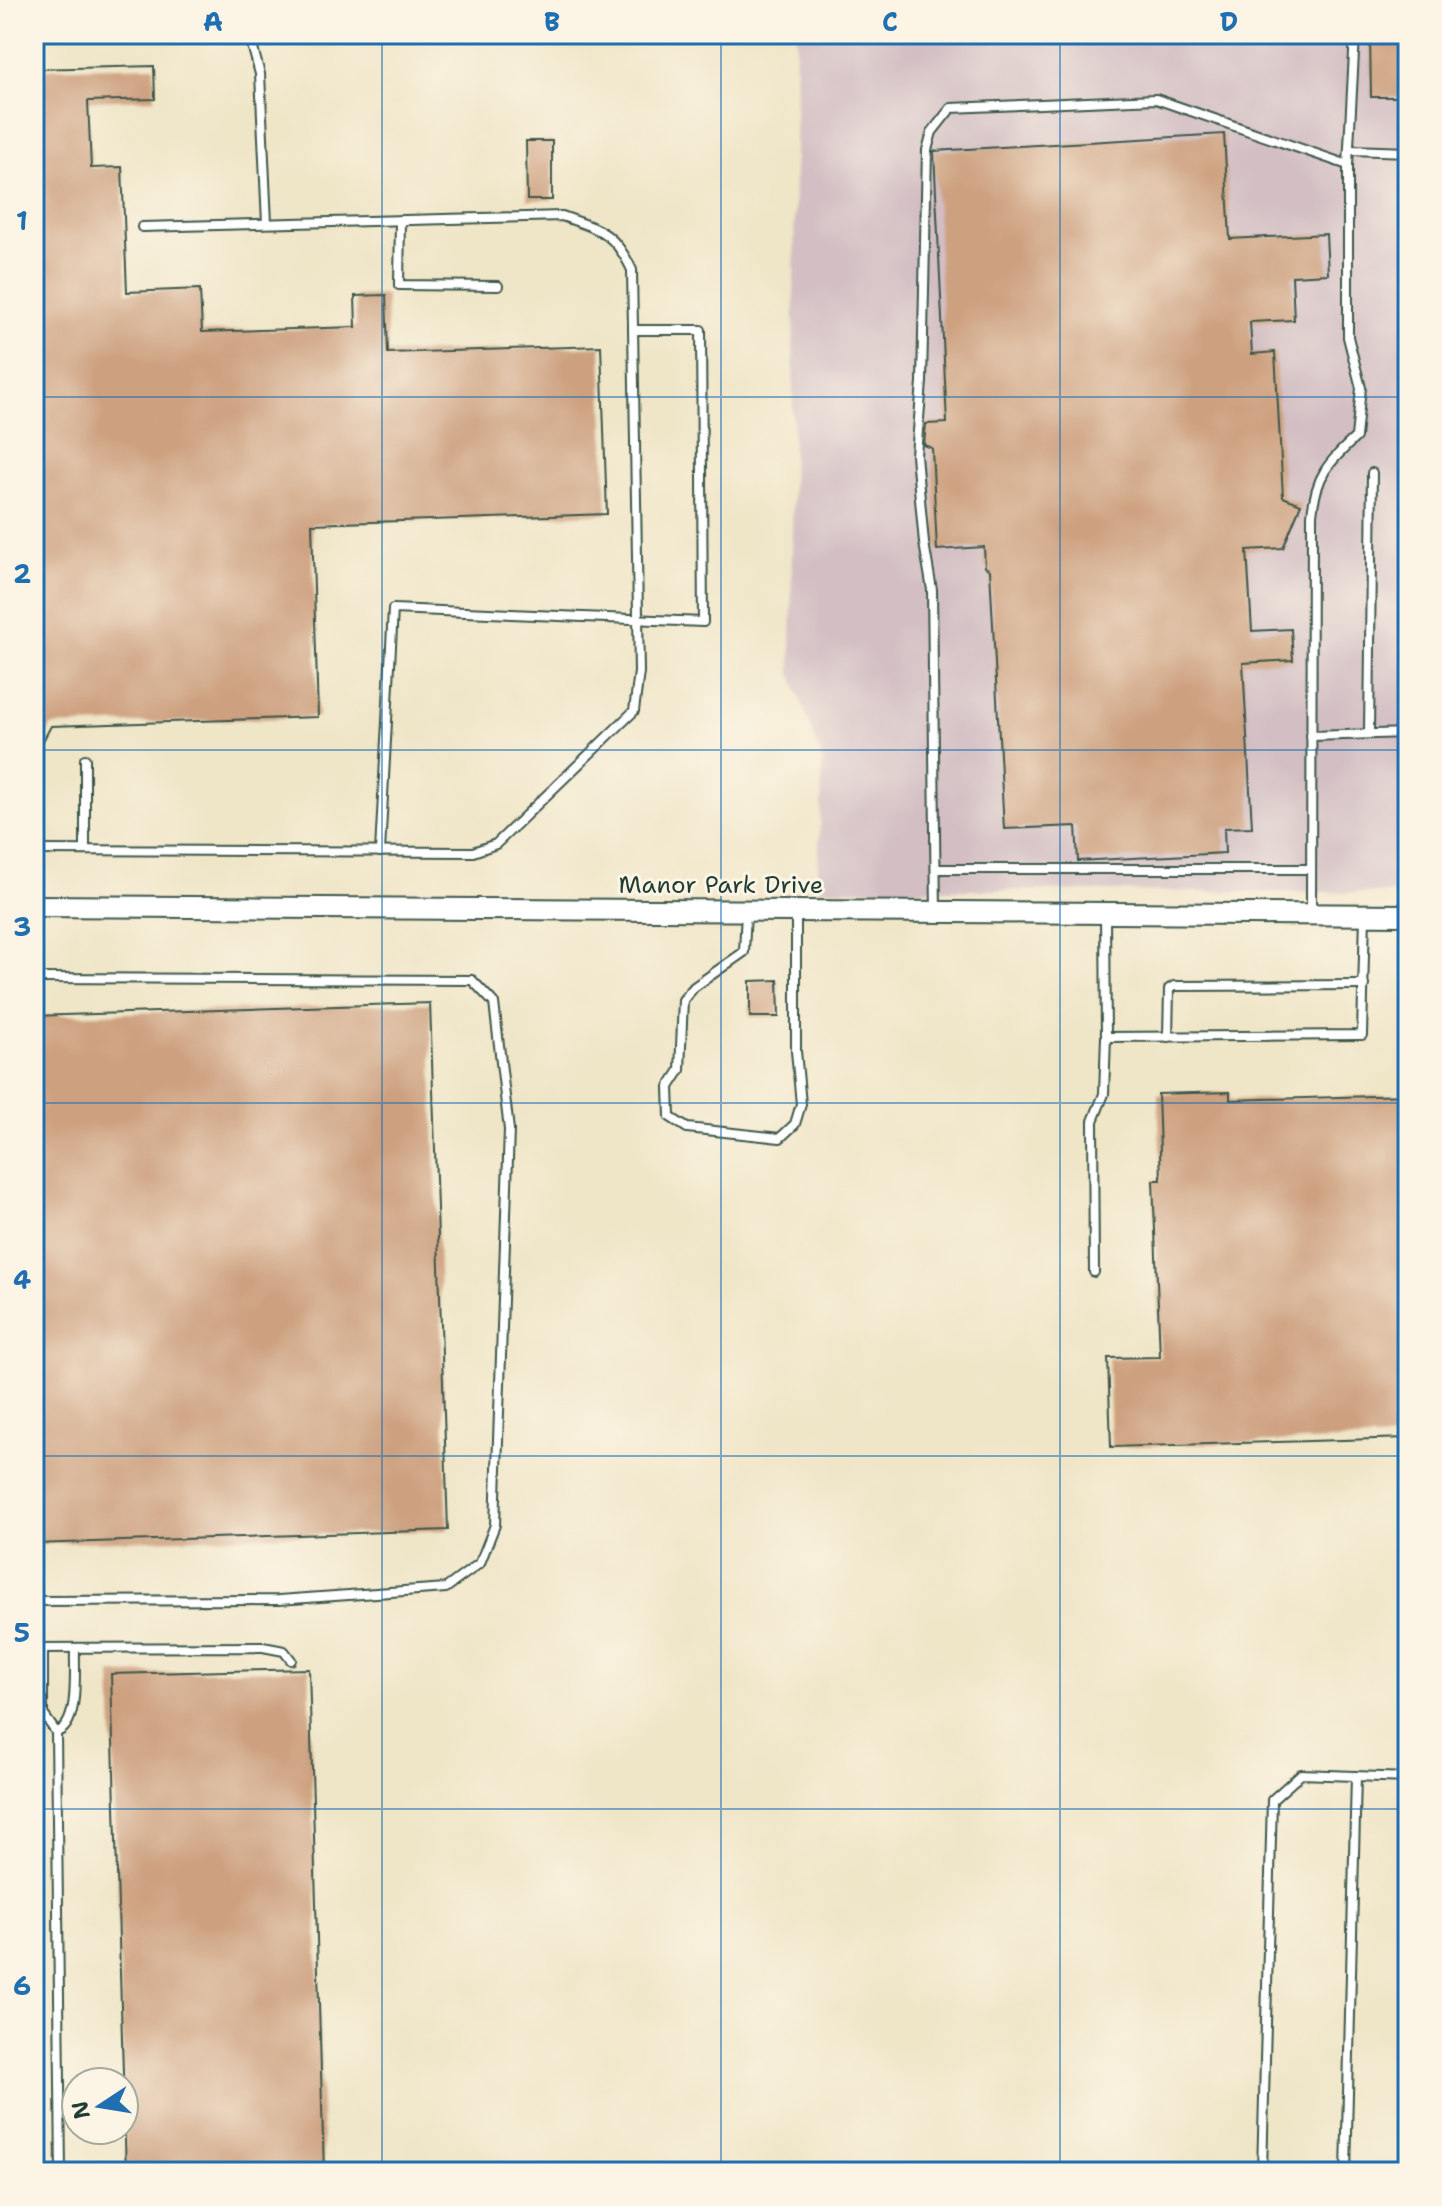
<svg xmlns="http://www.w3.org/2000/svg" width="1442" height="2206" font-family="'Shantell Sans',sans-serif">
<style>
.industrial{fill:#d2bec3}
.building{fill:#cda180}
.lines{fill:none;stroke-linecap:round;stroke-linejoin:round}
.service-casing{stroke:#3e564a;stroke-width:12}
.tertiary-casing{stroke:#3e564a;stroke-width:24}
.service{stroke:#fff;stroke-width:8}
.tertiary{stroke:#fff;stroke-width:20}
.grid{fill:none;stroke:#1f6fb2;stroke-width:2;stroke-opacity:0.55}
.labels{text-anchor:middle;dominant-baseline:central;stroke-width:6;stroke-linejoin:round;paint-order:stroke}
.street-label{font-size:24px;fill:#1f3d34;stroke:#fcf5e5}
.neatline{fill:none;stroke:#1f6fb2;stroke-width:3}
.grid-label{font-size:26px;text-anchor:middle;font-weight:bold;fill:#1f6fb2}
</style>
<rect width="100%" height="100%" fill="#fcf5e5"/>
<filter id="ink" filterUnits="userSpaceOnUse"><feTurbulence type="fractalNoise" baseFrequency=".0125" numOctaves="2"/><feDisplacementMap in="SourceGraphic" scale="16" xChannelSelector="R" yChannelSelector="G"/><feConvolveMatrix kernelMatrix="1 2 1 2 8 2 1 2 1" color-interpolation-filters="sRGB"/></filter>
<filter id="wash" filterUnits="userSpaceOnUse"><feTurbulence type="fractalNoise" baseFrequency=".006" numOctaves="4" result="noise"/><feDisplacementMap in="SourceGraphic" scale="32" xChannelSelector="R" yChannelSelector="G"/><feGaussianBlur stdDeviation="1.8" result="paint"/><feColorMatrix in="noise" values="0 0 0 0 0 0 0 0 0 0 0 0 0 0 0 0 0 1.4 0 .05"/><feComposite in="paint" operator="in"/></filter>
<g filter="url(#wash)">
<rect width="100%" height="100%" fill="#efe5c7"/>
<polygon class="industrial" points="796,34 1408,34 1408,893 817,889 823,761 791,673"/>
<g id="blocks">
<g class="building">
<polygon points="1370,34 1408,34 1408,97 1371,97"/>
<polygon points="154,66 155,99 88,101 91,168 122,167 127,292 200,289 202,332 356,327 355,296 386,295 388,353 601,346 607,514 312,524 318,717 51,726 34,758 34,69"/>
<polygon points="1224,134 1230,239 1326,234 1328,274 1292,276 1294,320 1250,322 1252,354 1275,352 1283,497 1301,504 1283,548 1247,550 1252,631 1291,629 1293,660 1243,663 1252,827 1224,828 1225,853 1078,861 1076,826 1004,829 990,570 985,567 984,547 937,550 932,448 924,445 926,424 947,423 934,151"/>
<polygon points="526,141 552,141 552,200 527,200"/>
<polygon points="778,980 779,1017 750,1017 750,981"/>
<polygon points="430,1003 448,1530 34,1544 34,1016"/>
<polygon points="1230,1092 1230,1100 1408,1095 1408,1438 1111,1447 1108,1358 1160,1357 1153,1180 1161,1180 1158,1094"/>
<polygon points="309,1669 324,2172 126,2172 111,1674"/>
</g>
</g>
</g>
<g filter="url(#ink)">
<use href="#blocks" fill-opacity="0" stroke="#3e564a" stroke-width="2"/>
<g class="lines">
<defs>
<g id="service">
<polyline points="249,34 260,74 267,223"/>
<polyline points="1351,150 1408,152"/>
<polyline points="1348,165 1355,34"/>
<polyline points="400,220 399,285 498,286"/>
<polyline points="1369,733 1372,473"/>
<polyline points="1311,736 1408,733"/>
<path d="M34,850l439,2 23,-8 138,-133 5,-39 -7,-402c-18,-38 -31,-40 -70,-54l-420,11"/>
<polyline points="85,850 85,759"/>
<polyline points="380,852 393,609 703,622 701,330 633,330"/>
<polyline points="936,869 1311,869"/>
<polyline points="746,911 744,952 694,987 683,1000 680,1070 669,1087 670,1117 687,1128 780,1138 795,1124 801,1104 796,1051 796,912"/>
<path d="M936,912l-4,-322 -8,-47 -8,-88 6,-73 5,-232 5,-18 19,-24 205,-9 192,66v172l13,51 -5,49c-28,26 -40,38 -44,78l-1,398"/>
<polyline points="1105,914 1106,1037 1362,1035 1365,915"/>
<polyline points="34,978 472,980 494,1003 509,1130 495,1525 480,1563 446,1588 279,1600 34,1601"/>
<polyline points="1168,1037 1169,989 1174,986 1364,985"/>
<polyline points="1094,1272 1093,1121 1104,1094 1106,1037"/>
<polyline points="34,1648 263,1647 284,1651 291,1660"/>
<polyline points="43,1648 43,1714 56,1732 61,2172"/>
<path d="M56,1732c24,-5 18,-62 19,-83"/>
<polyline points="1262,2172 1272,1800 1301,1774 1408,1778"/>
<polyline points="1346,2172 1356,1776"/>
</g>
<polyline id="tertiary" points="34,906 1408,915"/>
</defs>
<use href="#service" class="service-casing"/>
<use href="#tertiary" class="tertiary-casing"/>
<use href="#service" class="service"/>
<use href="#tertiary" class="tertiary"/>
</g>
</g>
<path class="grid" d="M382,34v2138M721,34v2138M1060,34v2138M34,397h1374M34,750h1374M34,1103h1374M34,1456h1374M34,1809h1374"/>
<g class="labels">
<g class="street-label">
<text x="721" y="885">Manor Park Drive</text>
</g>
</g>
<rect width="1442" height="2206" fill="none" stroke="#fcf5e5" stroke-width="88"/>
<g transform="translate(100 2106) rotate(258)"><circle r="38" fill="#fcf5e5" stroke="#a4ab9e" stroke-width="2"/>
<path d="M0-6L14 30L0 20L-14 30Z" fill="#1f6fb2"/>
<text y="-12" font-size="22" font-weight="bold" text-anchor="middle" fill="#1f3d34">N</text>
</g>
<rect x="44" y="44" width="1354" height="2118" class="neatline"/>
<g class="grid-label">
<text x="213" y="31">A</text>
<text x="552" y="31">B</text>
<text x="890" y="31">C</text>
<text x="1229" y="31">D</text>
<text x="22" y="230">1</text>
<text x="22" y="583">2</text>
<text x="22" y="936">3</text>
<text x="22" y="1289">4</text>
<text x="22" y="1642">5</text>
<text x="22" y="1995">6</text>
</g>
</svg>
